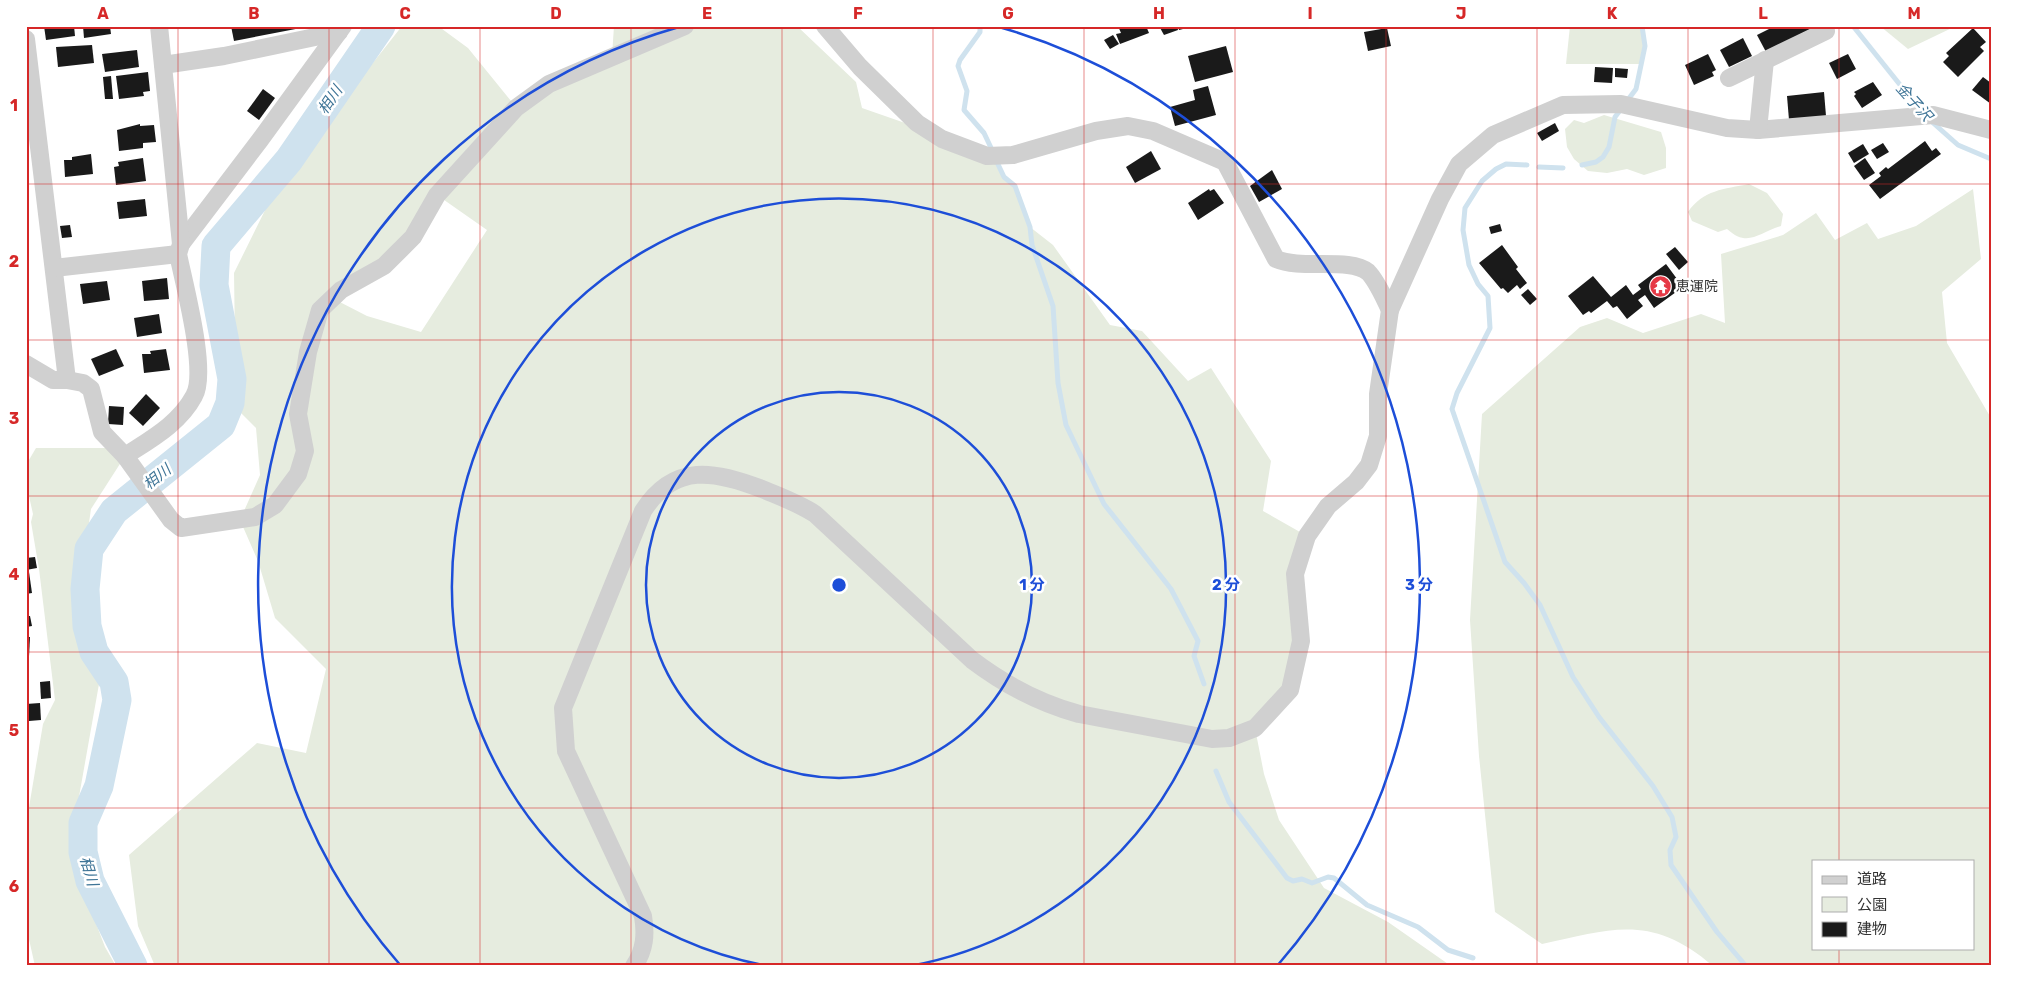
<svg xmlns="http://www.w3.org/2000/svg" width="2017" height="992" font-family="Rubik,'Noto Sans JP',sans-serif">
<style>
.green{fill:#e6ecdf;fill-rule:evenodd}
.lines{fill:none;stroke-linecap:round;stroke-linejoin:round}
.stream{stroke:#cfe2ee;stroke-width:5}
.river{stroke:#cfe2ee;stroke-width:29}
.building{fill:#1a1a1a}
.minor{stroke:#d0d0d0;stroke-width:18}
.grid{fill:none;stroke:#d62828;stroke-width:1;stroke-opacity:0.55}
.ring{fill:none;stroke:#1d4ed8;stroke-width:2.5}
.labels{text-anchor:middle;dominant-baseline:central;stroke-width:5;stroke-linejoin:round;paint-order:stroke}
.poi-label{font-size:14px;fill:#333;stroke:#fff;text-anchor:start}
.water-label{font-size:15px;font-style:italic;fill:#3f7597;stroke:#fff}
.centre{fill:#1d4ed8;stroke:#fff;stroke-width:2.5}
.ring-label{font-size:15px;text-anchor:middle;font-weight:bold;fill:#1d4ed8;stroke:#fff;stroke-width:5;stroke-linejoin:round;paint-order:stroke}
.neatline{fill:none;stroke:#d62828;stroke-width:2}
.grid-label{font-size:16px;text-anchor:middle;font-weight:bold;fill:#d62828}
</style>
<rect width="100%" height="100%" fill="#fff"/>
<g class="green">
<path d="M402,26h36l30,22 48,59 96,-51 2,-30h183l59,56 6,26 132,46 10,23 11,9 15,41 23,18 57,80 32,6 46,50 23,-13 60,93 -8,50 44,25 -17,154 -35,38 9,46 15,46 45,68 64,34 63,44h-1296l-17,-40 -9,-71 128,-112 49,10 20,-84 -51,-51 -17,-57 -18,-41 20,-45 -4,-47 -20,-20 -2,-135 45,-91zM437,195l50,35 -66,102 -54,-16 -35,-18 81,-61z"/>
<polygon points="1570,26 1642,26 1645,46 1642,64 1566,64"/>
<polygon points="1880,26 1956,26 1908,49"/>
<polygon points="1604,115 1661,132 1666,148 1666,168 1644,175 1627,169 1607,173 1588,171 1574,159 1567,147 1565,129 1574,120 1584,123"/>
<path d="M1749,184l18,9 16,21 -2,12c-23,7 -33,22 -54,3l-9,3 -26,-11 -4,-9c15,-22 36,-23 61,-28z"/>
<path d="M1973,189l8,70 -39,33 5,51 44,75v548h-278c-60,-52 -100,-38 -171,-22l-47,-32 -16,-156 -9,-136 12,-206 98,-87 27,-9 36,15 58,-19 24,9 -4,-69 62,-19 33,-22 19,27 32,-17 11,16 38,-13zM1813,861h160v87h-160z"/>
<polygon points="36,448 117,448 125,456 91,509 80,585 86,641 97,664 99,684 69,853 105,947 116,966 35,966 26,926 26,825 43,724 55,700 39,569 31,522 33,514 26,483 26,465"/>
</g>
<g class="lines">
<g class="stream">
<polyline points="980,26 980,32 960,60 958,66 967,91 964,110 984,133 993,152"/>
<polyline points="1853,26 1921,111"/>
<polyline points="1931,121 1958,145 1991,159"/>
<polyline points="996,160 1004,177 1015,186 1030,227 1032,245 1053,306 1058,383 1066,425 1104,504 1171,589 1198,641 1194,656 1204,684"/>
<polyline points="1527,165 1506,164 1496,169 1482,181 1465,208 1463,230 1469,265 1478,284 1488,296 1490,328 1457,393 1452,409 1505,562 1524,583 1540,605 1573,677 1599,717 1653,786 1672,817 1676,837 1670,850 1671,865 1717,932 1746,966"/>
<polyline points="1582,165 1596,162 1603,157 1609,147 1615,117 1636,89 1645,46 1642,26"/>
<polyline points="1539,167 1563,168"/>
<polyline points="1216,771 1229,802 1287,878 1293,881 1302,879 1312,883 1328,877 1334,878 1367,905 1418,927 1448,950 1473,958"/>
</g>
<polyline class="river" points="133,966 90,881 83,852 83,823 99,786 117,700 114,682 94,652 87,626 85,589 89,549 114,511 221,425 230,403 232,379 214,285 216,246 289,160 381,26"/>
</g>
<g class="building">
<polygon points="44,26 74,26 75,36 46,40"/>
<polygon points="83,26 110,26 111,34 84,38"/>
<polygon points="231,26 306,26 306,27 234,41"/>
<polygon points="1118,26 1146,26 1149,33 1120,44 1116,34 1121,33"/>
<polygon points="1159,26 1177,26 1178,30 1164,35"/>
<polygon points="1178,26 1191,26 1191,27 1179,30"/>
<polygon points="1775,26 1817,26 1766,52 1757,35"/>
<polygon points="1387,28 1391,46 1368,51 1364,32"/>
<polygon points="1973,28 1986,42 1980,47 1984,51 1958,77 1943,62 1949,56 1946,53"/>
<polygon points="1113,35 1119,44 1110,49 1104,40"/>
<polygon points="1743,38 1752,56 1729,67 1720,50"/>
<polygon points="92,45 94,63 58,67 56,47"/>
<polygon points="1226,46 1233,72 1195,82 1188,56"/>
<polygon points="137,50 139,67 105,72 102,54"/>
<polygon points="1708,54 1716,70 1712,72 1714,76 1694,85 1685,65"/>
<polygon points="1848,54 1856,69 1837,79 1829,63"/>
<polygon points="1595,67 1613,68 1612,83 1594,82"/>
<polygon points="1615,68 1628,69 1627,78 1615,77"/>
<polygon points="148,72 150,91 143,92 144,96 119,99 116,76"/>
<polygon points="111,76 113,99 105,99 103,77"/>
<polygon points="1983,77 1991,83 1991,104 1972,90"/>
<polygon points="1873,82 1882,95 1862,108 1854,96 1856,94 1854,92"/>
<polygon points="1208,86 1216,115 1175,126 1170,107 1195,100 1193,90"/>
<polygon points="263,89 275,98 259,120 247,111"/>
<polygon points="1824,92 1826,116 1789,120 1787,96"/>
<polygon points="1555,123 1559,131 1542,141 1537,133"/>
<polygon points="140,124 140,126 154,125 156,142 143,143 143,148 119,151 117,130"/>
<polygon points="1925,141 1932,151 1936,148 1941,154 1880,199 1869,185 1881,176 1879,173 1886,167 1888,169"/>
<polygon points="1883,143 1889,152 1877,159 1871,150"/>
<polygon points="1863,144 1869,154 1854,163 1848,153"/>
<polygon points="1151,151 1161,169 1135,183 1126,167"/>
<polygon points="91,154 93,174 65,177 64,160 72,160 72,157"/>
<polygon points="143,158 146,181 116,185 114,167 119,166 118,162"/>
<polygon points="1865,158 1875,173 1864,180 1854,166"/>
<polygon points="1272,170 1282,189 1259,202 1250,186"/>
<polygon points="1209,189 1210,191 1214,189 1224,203 1198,220 1188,203"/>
<polygon points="145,199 147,216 119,219 117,202"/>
<polygon points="1500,224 1502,231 1491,234 1489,227"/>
<polygon points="70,225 72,237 62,238 60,226"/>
<polygon points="1502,245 1518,267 1516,269 1527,283 1520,289 1517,285 1508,293 1503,288 1501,289 1479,263"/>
<polygon points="1675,247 1688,262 1679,270 1666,254"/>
<polygon points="1666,264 1683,287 1654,308 1645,295 1638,300 1643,306 1627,319 1617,306 1613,308 1607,301 1591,313 1589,311 1583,315 1568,296 1593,276 1611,297 1626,285 1633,295 1641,289 1638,285"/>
<polygon points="167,278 169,299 144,301 142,281"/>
<polygon points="107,281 110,300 83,304 80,284"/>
<polygon points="1528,289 1537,299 1530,305 1521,295"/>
<polygon points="159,314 162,333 137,337 134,318"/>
<polygon points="116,349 124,366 99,376 91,359"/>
<polygon points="166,349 170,370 144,373 142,354 151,354 150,351"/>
<polygon points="146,394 160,408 143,426 129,413"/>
<polygon points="109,406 124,407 123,425 108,424"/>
<polygon points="35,557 37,568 26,570 26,558"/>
<polygon points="26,572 29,572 32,593 26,594"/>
<polygon points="26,616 30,616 32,626 26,627"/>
<polygon points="26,637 30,637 28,676 26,676"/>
<polygon points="50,681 51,698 41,699 40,682"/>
<polygon points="40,703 41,720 29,721 26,704"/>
</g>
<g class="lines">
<g class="minor">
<path d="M825,26l35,41 57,56 25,16 45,17 26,-1 83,-24 32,-5 25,5 72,31 51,97c25,11 74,-2 92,13 9,9 16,26 22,38l50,-111 19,-35 34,-29 70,-30 58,-1 106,24 31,2 175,-15 58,15"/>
<polyline points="26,39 67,380"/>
<polyline points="163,65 224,56 339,32"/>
<polyline points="1729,78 1826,31"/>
<polyline points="1758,130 1765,60"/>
<polyline points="181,244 260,140 343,26"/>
<polyline points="54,268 178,254"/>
<path d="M26,364l27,16h14l16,3 8,6 11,43 23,24c26,-17 54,-32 69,-60 14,-24 -10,-112 -16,-142l3,-10 -22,-218"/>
<polyline points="125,456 171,520 181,528 255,517 275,505 298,474 305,451 298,414 308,352 320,310 341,290 384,266 413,237 437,195 516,108 549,84 685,26"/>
<path d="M634,966c11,-16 12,-32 9,-50l-77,-165 -3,-43 80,-197c31,-49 73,-40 119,-22 19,8 36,14 53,25l157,146c33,25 67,43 107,54l133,25 17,-1 26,-10 35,-38 11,-49 -6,-67 12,-38 21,-30 28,-24 13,-17 9,-29v-42l12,-84"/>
</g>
</g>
<path class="grid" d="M178,26v940M329,26v940M480,26v940M631,26v940M782,26v940M933,26v940M1084,26v940M1235,26v940M1386,26v940M1537,26v940M1688,26v940M1839,26v835M26,184h1965M26,340h1965M26,496h1965M26,652h1965M26,808h1965M1839,948v18"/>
<g class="ring">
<circle cx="839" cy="585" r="193"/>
<path d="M768 966A387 387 0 1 1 910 966"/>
<path d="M401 966A580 580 0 0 1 679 27M999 27A580 580 0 0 1 1277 966"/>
</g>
<defs>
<symbol id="temple-disc" viewBox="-11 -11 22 22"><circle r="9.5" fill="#e63946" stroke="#fff"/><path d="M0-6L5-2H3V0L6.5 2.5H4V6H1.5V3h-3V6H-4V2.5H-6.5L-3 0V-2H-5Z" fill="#fff"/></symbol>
</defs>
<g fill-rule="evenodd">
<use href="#temple-disc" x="1648" y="274" width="25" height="25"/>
</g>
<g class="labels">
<g class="poi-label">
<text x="1676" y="286">恵運院</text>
</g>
<g class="water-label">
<text transform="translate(330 100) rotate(-56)">相川</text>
<text transform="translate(1914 102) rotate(48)">金子沢</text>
<text transform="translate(157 477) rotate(-39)">相川</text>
<text transform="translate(89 871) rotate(74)">相川</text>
</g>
</g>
<circle cx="839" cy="585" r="8" class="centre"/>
<g class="ring-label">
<text x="1032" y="590">1 分</text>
<text x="1226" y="590">2 分</text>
<text x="1419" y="590">3 分</text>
</g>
<rect width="2017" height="992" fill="none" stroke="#ffffff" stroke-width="55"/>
<rect x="1812" y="860" width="162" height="90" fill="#ffffff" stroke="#adadad"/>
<rect x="1822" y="876" width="25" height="8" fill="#d0d0d0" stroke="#adadad"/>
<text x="1857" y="884" font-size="15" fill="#333333">道路</text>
<rect x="1822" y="897" width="25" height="15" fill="#e6ecdf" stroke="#adadad"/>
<text x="1857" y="910" font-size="15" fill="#333333">公園</text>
<rect x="1822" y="922" width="25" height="15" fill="#1a1a1a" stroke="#adadad"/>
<text x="1857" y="934" font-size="15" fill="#333333">建物</text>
<rect x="28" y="28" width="1962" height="936" class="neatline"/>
<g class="grid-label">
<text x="103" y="19">A</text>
<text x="254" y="19">B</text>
<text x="405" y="19">C</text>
<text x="556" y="19">D</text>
<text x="707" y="19">E</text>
<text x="858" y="19">F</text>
<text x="1008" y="19">G</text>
<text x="1159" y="19">H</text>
<text x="1310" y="19">I</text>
<text x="1461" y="19">J</text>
<text x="1612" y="19">K</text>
<text x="1763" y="19">L</text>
<text x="1914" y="19">M</text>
<text x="14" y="111">1</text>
<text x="14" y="267">2</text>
<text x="14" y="424">3</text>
<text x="14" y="580">4</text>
<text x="14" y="736">5</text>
<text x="14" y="892">6</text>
</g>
</svg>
